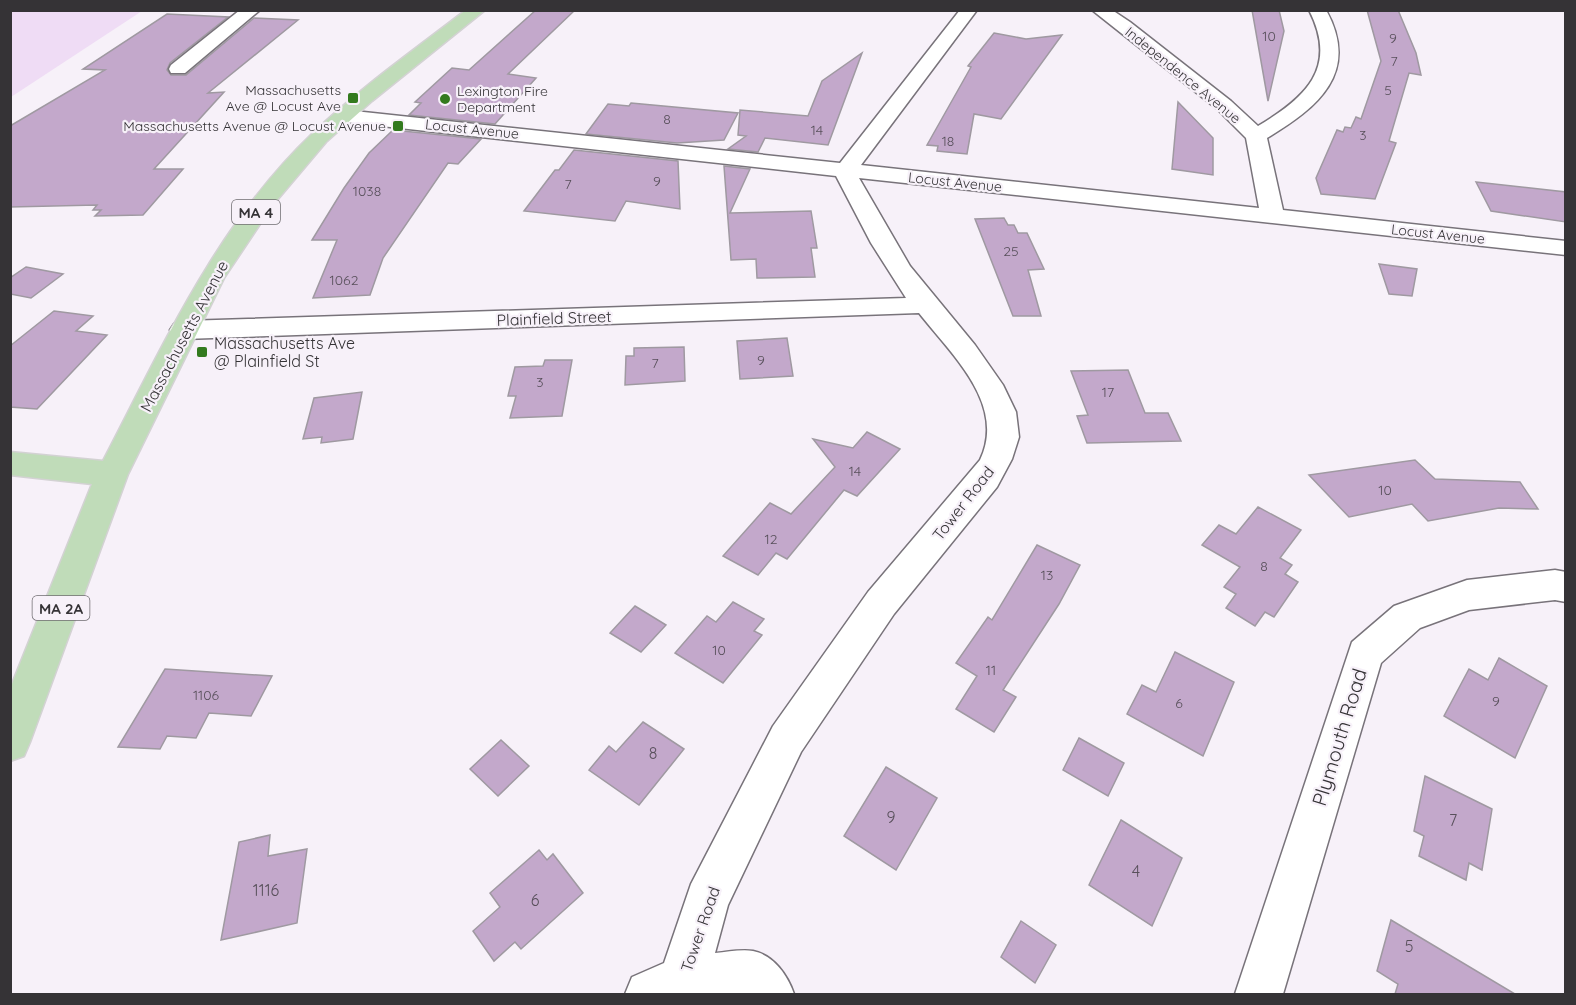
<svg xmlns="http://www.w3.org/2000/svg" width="1576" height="1005" font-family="Quicksand,sans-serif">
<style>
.green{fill:#efdcf5}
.building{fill:#c3a8cb;stroke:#9f99a1;stroke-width:1.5}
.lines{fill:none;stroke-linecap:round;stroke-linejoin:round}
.minor-casing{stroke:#78737a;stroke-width:3}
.major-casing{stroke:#d3d2d3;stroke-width:3}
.minor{fill:#fff;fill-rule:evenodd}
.major{fill:#c0dcb9;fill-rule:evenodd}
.poi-dot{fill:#337a1e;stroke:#f7f1f9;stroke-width:2}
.labels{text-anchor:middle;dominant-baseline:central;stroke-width:4.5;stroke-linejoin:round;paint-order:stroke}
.number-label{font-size:14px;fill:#58505b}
.far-street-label{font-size:14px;fill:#353336;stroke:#f7f1f9}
.far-poi-label{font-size:14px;fill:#353336;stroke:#f7f1f9;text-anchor:end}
.shield{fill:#f7f1f9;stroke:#6f6c70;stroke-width:1.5}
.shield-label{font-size:15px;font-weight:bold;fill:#353336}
.street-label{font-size:16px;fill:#353336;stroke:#f7f1f9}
.poi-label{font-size:16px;fill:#353336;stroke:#f7f1f9;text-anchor:start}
.near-number-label{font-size:16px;fill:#58505b}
.near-street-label{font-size:20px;fill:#353336;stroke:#f7f1f9}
</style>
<rect width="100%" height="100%" fill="#f7f1f9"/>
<polygon class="green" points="11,10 142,10 142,11 11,97"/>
<g class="building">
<polygon points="536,10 575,10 508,74 536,78 495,124 409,115 421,103 415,102 452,68 469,70"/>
<polygon points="1252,10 1279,10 1284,31 1268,101"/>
<polygon points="1367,10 1398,10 1416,53 1421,75 1409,73 1389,141 1396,143 1375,199 1321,194 1316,178 1337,130 1343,132 1345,127 1351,128 1356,117 1361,119 1381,61"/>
<polygon points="167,14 228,17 170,63 167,70 171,75 186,75 254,18 298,20 208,93 224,92 154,169 183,169 143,215 95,216 101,210 93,210 97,205 10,207 10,126 105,70 83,69"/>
<polygon points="994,33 1026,39 1062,35 1001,119 974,114 967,154 937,151 938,146 927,145 971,67 968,66"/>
<polygon points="862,53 828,145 765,138 758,152 728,149 746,136 738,135 740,110 808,116 822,81"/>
<polygon points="1178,102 1213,138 1213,175 1172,169"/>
<polygon points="631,103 738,113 724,140 677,143 586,134 608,104 629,106"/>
<polygon points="393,130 481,139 458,164 448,163 383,258 370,295 313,298 337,240 312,240 344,188 369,153"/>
<polygon points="574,150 678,161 680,209 626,201 615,221 524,211 555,170 559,170"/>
<polygon points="724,166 750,169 730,213 811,211 817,248 811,248 815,277 757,278 756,259 731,260"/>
<polygon points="1476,182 1566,192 1566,222 1491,211"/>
<polygon points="1004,218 1008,225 1014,225 1018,233 1027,233 1044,269 1028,270 1041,316 1013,316 975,219"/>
<polygon points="1379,264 1417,269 1412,296 1389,294"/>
<polygon points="26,267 63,274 31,298 10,294 10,278"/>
<polygon points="54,311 93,316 76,331 107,335 37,409 10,407 10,346"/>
<polygon points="787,338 793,376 740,379 737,341"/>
<polygon points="684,347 685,381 625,385 626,356 634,356 634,348"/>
<polygon points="545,360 572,360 562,416 510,418 516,396 508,396 515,367 543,366"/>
<polygon points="1128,370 1145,413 1168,413 1181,441 1087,443 1077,416 1088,415 1071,371"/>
<polygon points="362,392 353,439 321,443 322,437 303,439 314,398"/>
<polygon points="867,432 900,449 857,496 844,490 787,559 776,553 758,575 723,556 770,503 791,514 835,467 813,439 853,448"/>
<polygon points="1415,460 1435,479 1520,482 1538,509 1499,508 1428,521 1412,504 1349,517 1309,475"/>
<polygon points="1258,507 1301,530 1280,558 1292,565 1285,574 1298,582 1274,617 1265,612 1255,626 1226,608 1236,594 1224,587 1240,567 1202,545 1219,525 1236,534"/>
<polygon points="1037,545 1080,565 1059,604 1003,690 1016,697 994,732 956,709 977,676 956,663 988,617 992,620"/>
<polygon points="733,602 764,619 754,631 762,635 723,683 675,653 707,616 716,622"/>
<polygon points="635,606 666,625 641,652 610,633"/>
<polygon points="1175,652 1234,682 1203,756 1127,714 1142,685 1156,692"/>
<polygon points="1499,658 1547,686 1515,758 1444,716 1469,669 1488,680"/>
<polygon points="165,669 272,676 251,716 209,713 196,738 167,736 160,749 118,747"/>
<polygon points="643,722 684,749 639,805 589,770 609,746 616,752"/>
<polygon points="1079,738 1124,763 1108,796 1063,770"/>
<polygon points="501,740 529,766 498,796 470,769"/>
<polygon points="886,767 937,798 896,870 844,836"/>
<polygon points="1425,776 1492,809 1482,870 1469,863 1466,880 1419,856 1424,836 1414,831"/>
<polygon points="1121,820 1182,858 1152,926 1089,885"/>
<polygon points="270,835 268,856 307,849 297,923 221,940 239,842"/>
<polygon points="539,850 547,860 553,854 583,893 521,949 515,942 494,961 473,931 500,907 490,893"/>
<polygon points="1391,920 1515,994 1395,994 1398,984 1377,971"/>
<polygon points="1021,921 1056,945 1035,983 1001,957"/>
</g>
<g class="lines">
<defs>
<g id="minor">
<polygon points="240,10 260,10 185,73 171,73 169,69 171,65"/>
<path d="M960,10h17l-116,155 398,43 -13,-70 -29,-29 -125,-99h20l18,12 101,79 27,25c47,-28 81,-58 51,-116h17c35,63 -9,98 -59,128l16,72 283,31v14l-707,-77 51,88 65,79 28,40 13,27 3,25 -7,22 -15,28 -103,127 -93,138 -73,153 -13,48c12,-1 27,-4 38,-2 21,4 35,25 41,43h-169l7,-17 32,-14 27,-79 82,-158 95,-134 112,-132c27,-56 -29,-106 -61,-147l-735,26 -10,-3 -4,-6 4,-6 10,-3 722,-23 -35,-55 -35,-67 -491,-54 -7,-2 -3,-4 3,-4 7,-2 495,53z"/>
<polygon points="1555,570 1566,572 1566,602 1555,600 1469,610 1420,628 1381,663 1283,994 1235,994 1352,642 1394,606 1467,580"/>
</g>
<path id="major" d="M466,10h19l-113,91 -46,41 -54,64 -48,72 -96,196 -98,268 -6,14 -14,5v-72l82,-205 -82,-9v-23l93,9c60,-115 114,-237 210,-328 47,-45 101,-83 153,-123z"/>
</defs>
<use href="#minor" class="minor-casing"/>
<use href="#major" class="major-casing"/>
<use href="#minor" class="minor"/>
<use href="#major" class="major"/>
</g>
<g class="poi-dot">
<rect x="347" y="92" width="12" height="12" rx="3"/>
<circle cx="445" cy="99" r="6"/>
<rect x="392" y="120" width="12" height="12" rx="3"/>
<rect x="196" y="346" width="12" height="12" rx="3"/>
</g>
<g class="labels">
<g class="number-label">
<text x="1269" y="36">10</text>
<text x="1393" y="38">9</text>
<text x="1394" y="61">7</text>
<text x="1388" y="90">5</text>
<text x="667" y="119">8</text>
<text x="817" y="130">14</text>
<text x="1363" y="135">3</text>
<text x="948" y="141">18</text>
<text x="657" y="181">9</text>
<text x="568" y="184">7</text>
<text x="367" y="191">1038</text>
<text x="1011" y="251">25</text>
<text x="344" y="280">1062</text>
<text x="761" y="360">9</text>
<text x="655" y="363">7</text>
<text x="540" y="382">3</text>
<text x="1108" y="392">17</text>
<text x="855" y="471">14</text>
<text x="1385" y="490">10</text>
<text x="771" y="539">12</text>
<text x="1264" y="566">8</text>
<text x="1047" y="575">13</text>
<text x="719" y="650">10</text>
<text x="991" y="670">11</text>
<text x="206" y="695">1106</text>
<text x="1496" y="701">9</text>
<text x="1179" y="703">6</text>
</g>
<g class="far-street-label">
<text transform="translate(1183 75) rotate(39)">Independence Avenue</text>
<text transform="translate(472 129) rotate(6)">Locust Avenue</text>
<text transform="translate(955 182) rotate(6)">Locust Avenue</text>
<text transform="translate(1438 234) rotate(6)">Locust Avenue</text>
</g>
<g class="far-poi-label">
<text x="341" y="90">Massachusetts<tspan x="341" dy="16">Ave @ Locust Ave</tspan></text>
<text x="457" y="91" text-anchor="start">Lexington Fire<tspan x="457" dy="16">Department</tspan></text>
<text x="386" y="126">Massachusetts Avenue @ Locust Avenue</text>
</g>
<g class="shield">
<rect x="232" y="200" width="48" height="24" rx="4.5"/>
<rect x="32.5" y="596" width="57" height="24" rx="4.5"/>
</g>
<g class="shield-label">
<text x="256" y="212">MA 4</text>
<text x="61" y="608">MA 2A</text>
</g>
<g class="street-label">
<text transform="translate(554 318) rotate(-2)">Plainfield Street</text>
<text transform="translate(184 336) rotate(-62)">Massachusetts Avenue</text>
<text transform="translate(963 503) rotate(-52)">Tower Road</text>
<text transform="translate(700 929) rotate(-71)">Tower Road</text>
</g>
<g class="poi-label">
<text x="214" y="343">Massachusetts Ave<tspan x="214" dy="18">@ Plainfield St</tspan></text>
</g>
<g class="near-number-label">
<text x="653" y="753">8</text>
<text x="891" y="817">9</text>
<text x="1453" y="820">7</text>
<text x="1136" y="871">4</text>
<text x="266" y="890">1116</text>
<text x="535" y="900">6</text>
<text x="1409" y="946">5</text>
</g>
<g class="near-street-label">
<text transform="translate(1339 737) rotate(-73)">Plymouth Road</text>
</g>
</g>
<rect width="1576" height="1005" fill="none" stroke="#353336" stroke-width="24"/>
</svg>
